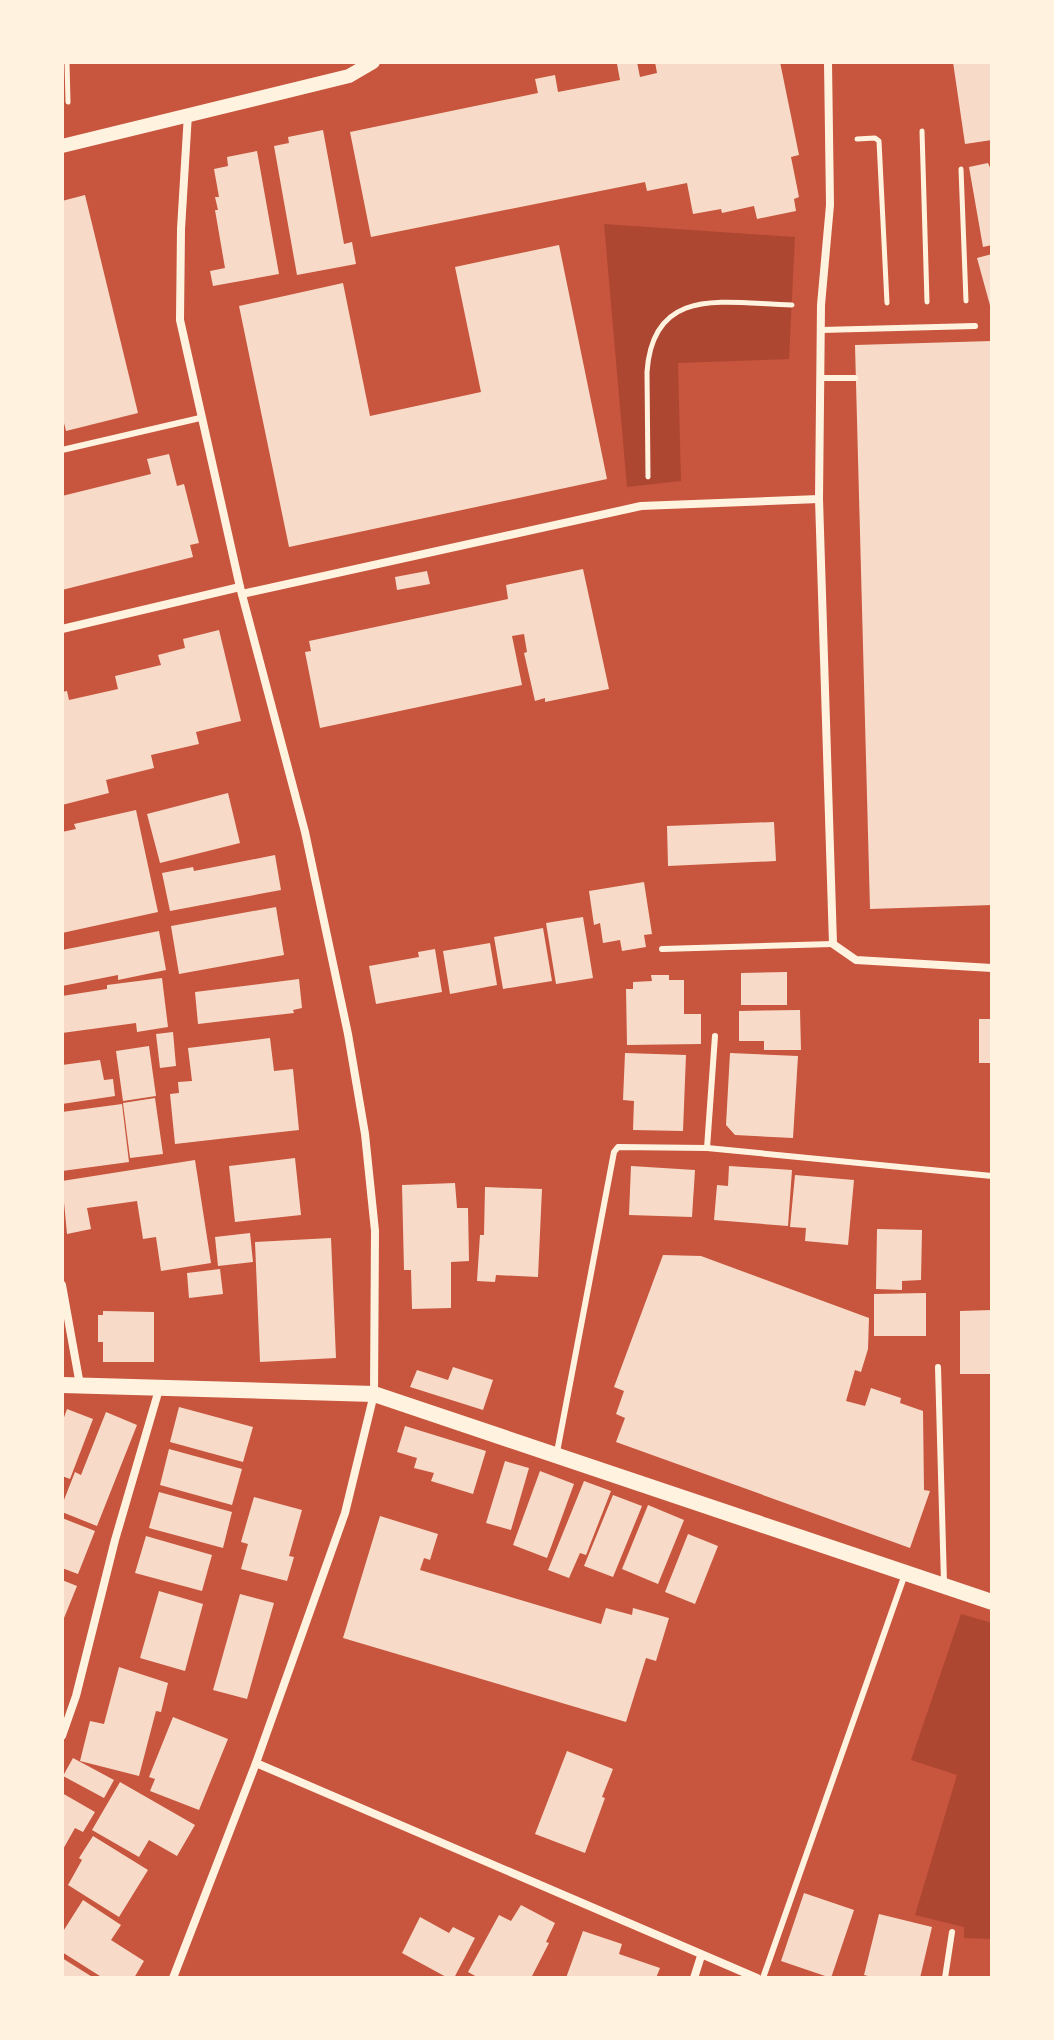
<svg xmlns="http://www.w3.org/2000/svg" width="1054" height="2040" font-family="'Public Sans',sans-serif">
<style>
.green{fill:#ae4732}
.building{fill:#f7dbc8}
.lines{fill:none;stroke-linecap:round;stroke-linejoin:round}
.path{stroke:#fff3e0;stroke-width:5}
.service{stroke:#fff3e0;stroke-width:6}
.minor{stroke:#fff3e0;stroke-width:8}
.tertiary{stroke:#fff3e0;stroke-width:14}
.secondary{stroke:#fff3e0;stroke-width:16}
</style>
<rect width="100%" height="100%" fill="#c8553d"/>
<g class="green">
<polygon points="604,224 795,237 789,359 678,363 681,481 627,487"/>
<polygon points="961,1614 992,1623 992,1939 964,1938 964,1927 915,1915 957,1775 911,1760"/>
</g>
<g class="building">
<polygon points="625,62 637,62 640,77 657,73 655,62 780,62 799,155 791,157 799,197 794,199 796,211 757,219 754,206 722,213 721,209 693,214 687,183 647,191 645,182 371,237 350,132 538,93 535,79 555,75 558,92 620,80 617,64"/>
<polygon points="953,62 992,62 992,140 965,144"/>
<polygon points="323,130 344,244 352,242 356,264 297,275 274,146 289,143 288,137"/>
<polygon points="257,151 279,274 213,286 210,271 225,268 215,210 218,210 215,197 219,197 214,169 228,166 227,157"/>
<polygon points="988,163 992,172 992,245 983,247 969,167"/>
<polygon points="85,195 138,413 66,431 62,415 62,201"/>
<polygon points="559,245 607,479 289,547 239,306 343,283 370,416 481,392 455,267"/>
<polygon points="992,254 992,309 991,309 977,258"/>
<polygon points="992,341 992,905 870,909 855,345"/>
<polygon points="169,454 177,486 184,484 199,543 190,545 193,557 62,590 62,496 151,474 147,459"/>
<polygon points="583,569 609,689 545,702 545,698 535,701 524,653 527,652 524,634 512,636 522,685 320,728 305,652 311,651 309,641 508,599 506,585"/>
<polygon points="427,571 430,584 397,590 395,577"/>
<polygon points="219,630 241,721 196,732 199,744 151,755 154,768 106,780 109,793 62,805 62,692 67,691 69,700 118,689 115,676 161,665 158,655 185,648 183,639"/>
<polygon points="228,793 240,843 160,863 147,814"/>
<polygon points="136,810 158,912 62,933 62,832 76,829 74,824"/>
<polygon points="774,822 776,861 668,866 667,826"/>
<polygon points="275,855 281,890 170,911 162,873 193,867 194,871"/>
<polygon points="644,882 652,934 644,935 646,947 622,951 620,940 603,943 600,923 594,925 589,891"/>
<polygon points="276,907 284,955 179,974 171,926"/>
<polygon points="583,917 593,978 556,984 546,923"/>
<polygon points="543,928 552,981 503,989 494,937"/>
<polygon points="159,931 166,970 118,980 118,975 62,986 62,950"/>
<polygon points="490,943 497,985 450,994 443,951"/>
<polygon points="435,949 442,992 376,1004 369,966 419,957 418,952"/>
<polygon points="787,972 787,1005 741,1005 741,973"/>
<polygon points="651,975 669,975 669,980 684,980 684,1014 701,1014 701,1044 627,1045 626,989 633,989 633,982 652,981"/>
<polygon points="162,978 168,1027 137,1032 136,1023 62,1033 62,996 107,989 107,985"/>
<polygon points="299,979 302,1008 293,1010 294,1013 198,1024 195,992"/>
<polygon points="800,1010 801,1050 764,1050 764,1041 739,1041 739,1011"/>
<rect x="979" y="1019" width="13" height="44"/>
<polygon points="173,1032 176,1066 160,1068 156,1034"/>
<polygon points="270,1038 274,1071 293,1069 299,1130 175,1144 170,1094 179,1093 178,1082 192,1081 188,1048"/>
<polygon points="149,1046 156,1096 123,1101 116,1051"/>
<polygon points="625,1053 686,1055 683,1131 633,1130 634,1101 623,1100"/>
<polygon points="730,1053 798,1056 793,1138 735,1135 726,1125"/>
<polygon points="100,1060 104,1080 113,1079 115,1096 62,1104 62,1065"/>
<polygon points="155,1098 163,1154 130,1158 123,1103"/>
<polygon points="122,1104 129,1162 62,1171 62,1112"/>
<polygon points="295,1158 301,1215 235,1222 229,1166"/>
<polygon points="195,1160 211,1263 161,1271 156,1237 143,1239 137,1201 87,1208 91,1229 67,1234 62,1181"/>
<polygon points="631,1166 695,1170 692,1217 629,1215"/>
<polygon points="729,1166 792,1170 788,1226 714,1220 717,1185 728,1186"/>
<polygon points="795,1175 854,1180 848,1245 805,1241 806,1228 790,1227"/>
<polygon points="455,1183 457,1208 468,1208 469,1261 451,1262 451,1308 412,1309 411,1270 404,1270 402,1185"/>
<polygon points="485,1187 542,1189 538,1277 496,1275 495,1282 477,1281 480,1235 484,1235"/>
<polygon points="877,1229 922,1230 921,1280 902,1281 902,1290 876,1289"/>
<polygon points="250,1233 253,1262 218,1266 215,1237"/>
<polygon points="331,1238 336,1358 260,1362 255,1242"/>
<polygon points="663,1255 701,1256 869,1318 868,1349 861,1372 855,1370 846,1401 865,1406 871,1388 901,1398 900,1403 923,1411 924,1490 930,1491 910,1548 616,1442 625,1418 616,1414 624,1391 614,1387"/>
<polygon points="220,1269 223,1294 189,1298 187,1273"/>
<polygon points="926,1293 926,1336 874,1336 874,1294"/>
<polygon points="992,1310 992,1374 960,1374 960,1311"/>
<polygon points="103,1311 154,1312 154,1362 103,1362 103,1342 98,1342 98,1315 103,1315"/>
<polygon points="453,1367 493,1380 483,1410 410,1387 417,1370 448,1380"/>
<polygon points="179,1407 253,1427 243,1462 170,1442"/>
<polygon points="67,1409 93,1419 70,1479 62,1476 62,1423"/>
<polygon points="106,1412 137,1425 97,1526 62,1512 62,1505 75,1472 81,1475"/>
<polygon points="405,1426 486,1451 473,1494 431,1481 434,1473 414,1468 417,1458 397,1452"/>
<polygon points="169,1449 242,1469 232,1505 160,1485"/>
<polygon points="505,1461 529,1468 511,1530 486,1523"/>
<polygon points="540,1471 574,1484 547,1558 513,1545"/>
<polygon points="584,1481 611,1491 586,1555 580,1553 569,1578 548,1570"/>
<polygon points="159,1492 232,1512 223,1548 149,1528"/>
<polygon points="613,1495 642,1506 613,1577 584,1566"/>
<polygon points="254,1497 302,1510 289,1556 294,1557 287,1581 241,1569 248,1544 241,1542"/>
<polygon points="648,1505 684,1520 658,1584 622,1569"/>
<polygon points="380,1516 438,1534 430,1560 424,1558 420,1570 601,1624 606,1608 632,1615 633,1608 669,1618 656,1661 646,1658 626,1722 343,1638"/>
<polygon points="62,1518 95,1531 78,1574 62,1568"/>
<polygon points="688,1534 718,1546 695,1604 665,1592"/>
<polygon points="146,1536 212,1555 202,1591 135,1573"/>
<polygon points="62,1580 77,1586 62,1623"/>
<polygon points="159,1591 203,1604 185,1671 140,1658"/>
<polygon points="240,1594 274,1603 247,1699 213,1690"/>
<polygon points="119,1667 168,1683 161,1712 156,1711 139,1776 80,1761 90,1721 104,1724"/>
<polygon points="173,1717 228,1739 199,1810 150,1791 155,1779 149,1777"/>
<polygon points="567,1751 613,1769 602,1797 605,1798 585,1853 535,1834"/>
<polygon points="73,1758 114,1780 104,1798 63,1776"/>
<polygon points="120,1782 195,1825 177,1856 149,1840 139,1857 92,1830"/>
<polygon points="62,1793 95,1812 83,1832 75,1828 62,1851"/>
<polygon points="93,1836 148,1870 119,1917 68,1885 82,1860 79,1858"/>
<polygon points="804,1893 854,1910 831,1978 781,1961"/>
<polygon points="83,1900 121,1925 111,1940 144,1961 134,1978 103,1978 62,1952 62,1933"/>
<polygon points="521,1905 555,1923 546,1942 549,1943 531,1978 479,1978 468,1972 499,1915 511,1921"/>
<polygon points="879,1914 932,1927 920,1978 876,1978 864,1975"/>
<polygon points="420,1917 449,1933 453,1927 475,1938 454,1978 448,1978 402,1953"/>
<polygon points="583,1931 622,1944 619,1954 660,1968 656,1978 566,1978"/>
<polygon points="62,1958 94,1978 62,1978"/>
</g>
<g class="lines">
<g class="path">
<polyline points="67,62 68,102"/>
<polyline points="922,131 927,302"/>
<polyline points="857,139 875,138 879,141 887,303"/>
<polyline points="961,169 966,301"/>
<path d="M648,477l-1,-105c6,-89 81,-68 145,-67"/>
</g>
<g class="service">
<polyline points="821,330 975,326"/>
<polyline points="821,378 855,378"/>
<polyline points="62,450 200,418"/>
<polyline points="662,949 833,944"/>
<polyline points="707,1148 715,1036"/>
<polyline points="938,1367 944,1583"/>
<polyline points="557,1452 614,1152 618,1147 707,1148 992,1176"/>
<polyline points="763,1978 905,1574"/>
<polyline points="945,1978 952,1932"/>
</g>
<g class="minor">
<polyline points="828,62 830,205 821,305 819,499 833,944 856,960 992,968"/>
<polyline points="242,594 641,506 819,499"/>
<polyline points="62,629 240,587"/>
<polyline points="62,1285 80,1385"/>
<polyline points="62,1736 76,1696 115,1540 160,1386"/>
<polyline points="256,1763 757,1978"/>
<polyline points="173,1978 256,1763 345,1513 374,1394 375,1231 365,1134 348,1034 305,832 240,587 180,320 181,229 188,114"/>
<polyline points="694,1978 701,1956"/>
</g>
<polyline class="tertiary" points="62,146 349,76 373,62"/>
<polyline class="secondary" points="62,1385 374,1394 992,1602"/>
</g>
<rect width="1054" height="2040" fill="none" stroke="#fff3e0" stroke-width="128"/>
</svg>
